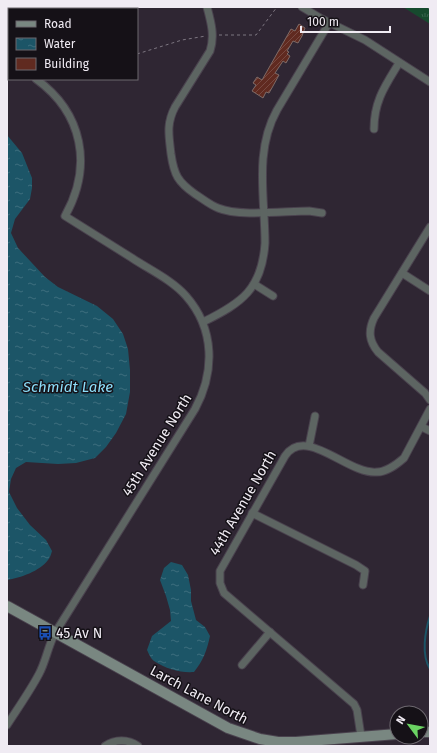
<svg xmlns="http://www.w3.org/2000/svg" width="437" height="753" font-family="'Fira Sans',sans-serif">
<style>
.park{fill:url(#park-tufts)}
.water{fill:url(#water-ripples)}
.lines{fill:none;stroke-linecap:round;stroke-linejoin:round}
.stream{stroke:#1c5567;stroke-width:2}
.building{fill:url(#building-hatch);stroke:#7e6a66}
.street-casing{stroke:#4a424e;stroke-width:9}
.secondary-casing{stroke:#4a424e;stroke-width:12}
.path{stroke:#7d7681;stroke-width:1;stroke-dasharray:3 3;stroke-linecap:butt}
.street{stroke:#5d6562;stroke-width:7}
.secondary{stroke:#798781;stroke-width:10}
.labels{text-anchor:middle;dominant-baseline:central;stroke-width:3;stroke-linejoin:round;paint-order:stroke}
.street-label{font-size:14px;fill:#f0ebf3;stroke:#151117}
.poi-label{font-size:14px;fill:#f0ebf3;stroke:#151117;text-anchor:start}
.water-label{font-size:15px;font-style:italic;fill:#8cdefa;stroke:#151117}
</style>
<defs>
<pattern id="park-tufts" width="24" height="20" patternUnits="userSpaceOnUse"><rect width="24" height="20" fill="#164a2e"/><path d="M3 7l-1-3M5 7V3M7 7l1-3M15 17l-1-3M17 17v-4M19 17l1-3" fill="none" stroke="#38644d"/></pattern>
<pattern id="water-ripples" width="26" height="14" patternUnits="userSpaceOnUse"><rect width="26" height="14" fill="#1c5567"/><path d="M2 4q2-2 4 0t4 0M15 11q2-2 4 0t4 0" fill="none" stroke="#3d6e7d"/></pattern>
<pattern id="building-hatch" width="6" height="6" patternUnits="userSpaceOnUse"><rect width="6" height="6" fill="#602a20"/><path d="M-1 1l2-2M0 6l6-6M5 7l2-2" fill="none" stroke="#774941"/></pattern>
</defs>
<rect width="100%" height="100%" fill="#2f2633"/>
<polygon class="park" points="403,7 430,7 430,24"/>
<g class="water">
<path d="M7,135l15,18 10,25v10l-2,11 -15,20 -4,14 7,15 27,29 13,10 39,19 16,13 10,15 5,15 2,21v22l-4,22 -10,19 -10,14 -11,11 -19,5 -18,1 -32,-2 -10,6 -5,11 -2,13 8,16 13,17 16,15 6,11c-1,3 -2,7 -4,9 -8,11 -28,18 -41,20z"/>
<path d="M171,562l11,3 6,10 3,15v11l5,19 9,7 5,9c-3,14 -7,25 -16,36 -13,1 -28,-3 -40,-11 -3,-2 -5,-7 -7,-11l5,-14 19,-15 -1,-11 -4,-14 -6,-16 4,-12z"/>
</g>
<g class="lines">
<path class="stream" d="M430,616c-5,15 -9,39 0,53"/>
</g>
<polygon class="building" points="299,24 305,28 302,36 298,43 293,41 287,51 289,52 287,54 290,56 286,63 283,61 275,73 279,75 273,86 269,93 266,92 263,98 252,91 256,85 253,83 257,77 262,80 291,29 295,31"/>
<g class="lines">
<defs>
<g id="street">
<path d="M207,7c4,15 8,29 3,44l-35,56c-9,17 -6,29 -4,47 3,21 7,28 24,40 8,5 15,11 23,14 21,9 68,3 91,3l13,2"/>
<polyline points="302,7 322,19 365,40 430,82"/>
<polyline points="49,9 49,7"/>
<polyline points="7,65 9,66"/>
<path d="M374,129c0,-28 11,-43 25,-66"/>
<path d="M430,227l-56,91c-6,13 -5,23 4,34l47,41 5,7"/>
<polyline points="402,273 430,291"/>
<polyline points="254,284 273,296"/>
<path d="M203,322c39,-19 59,-33 62,-79 0,-45 -11,-92 12,-133l52,-87"/>
<polyline points="422,427 430,431"/>
<polyline points="309,446 315,416"/>
<polyline points="252,513 356,565 365,571 363,585"/>
<polyline points="242,665 270,632"/>
<path d="M7,725c11,-17 23,-34 32,-51 7,-13 9,-28 16,-41l140,-224c20,-37 20,-80 -9,-113 -14,-16 -36,-26 -54,-38 -22,-14 -45,-28 -67,-42 28,-50 18,-103 -29,-137"/>
<path d="M361,736l-4,-26 -3,-6 -130,-111 -4,-10v-12l65,-115c21,-31 63,19 92,16 10,0 19,-7 27,-14l26,-49"/>
<path d="M105,746c10,-7 23,-7 33,0"/>
</g>
<g id="secondary">
<polyline points="7,606 228,728 260,739 278,742 296,742 397,734"/>
<polyline points="421,732 430,732"/>
</g>
</defs>
<use href="#street" class="street-casing"/>
<use href="#secondary" class="secondary-casing"/>
<g class="path">
<polyline points="427,7 430,9"/>
<polyline points="7,18 9,19"/>
<polyline points="219,35 256,35 277,7"/>
<polyline points="137,54 182,40 206,36"/>
</g>
<use href="#street" class="street"/>
<use href="#secondary" class="secondary"/>
</g>
<defs>
<symbol id="bus-bare" viewBox="-9 -9 18 18"><path d="M-5-6H5V4H4V6H2V4H-2V6H-4V4H-5ZM-3.5-4V0h7V-4ZM-3.5 1.2v1.5H-2V1.2ZM2 1.2v1.5H3.5V1.2Z" fill="#1a4fb4" stroke="#151117" stroke-width="2.5" paint-order="stroke"/></symbol>
</defs>
<g fill-rule="evenodd">
<use href="#bus-bare" x="35" y="623" width="20" height="20"/>
</g>
<g class="labels">
<g class="street-label">
<text transform="translate(157 445) rotate(-58)">45th Avenue North</text>
<text transform="translate(243 503) rotate(-60)">44th Avenue North</text>
<text transform="translate(199 695) rotate(28)">Larch Lane North</text>
</g>
<g class="poi-label">
<text x="56" y="633">45 Av N</text>
</g>
<g class="water-label">
<text x="68" y="387">Schmidt Lake</text>
</g>
</g>
<rect width="437" height="753" fill="none" stroke="#f0ebf3" stroke-width="16"/>
<rect x="8" y="8" width="130" height="72" fill="#151117" stroke="#6d686f"/>
<rect x="16" y="21" width="20" height="6" fill="#798781" stroke="#6d686f"/>
<text x="44" y="28" font-size="12" fill="#f0ebf3">Road</text>
<rect x="16" y="38" width="20" height="12" fill="url(#water-ripples)" stroke="#6d686f"/>
<text x="44" y="48" font-size="12" fill="#f0ebf3">Water</text>
<rect x="16" y="58" width="20" height="12" fill="#602a20" stroke="#6d686f"/>
<text x="44" y="68" font-size="12" fill="#f0ebf3">Building</text>
<g transform="translate(409 725) rotate(302)"><circle r="19" fill="#151117" stroke="#6d686f"/>
<path d="M0-3L7 15L0 10L-7 15Z" fill="#6bd363"/>
<text y="-6" font-size="11" font-weight="bold" text-anchor="middle" fill="#f0ebf3">N</text>
</g>
<path d="M301 26v6h89v-6" fill="none" stroke="#f0ebf3" stroke-width="2"/>
<text x="307" y="26" font-size="12" fill="#f0ebf3" stroke="#151117" stroke-width="3" paint-order="stroke">100 m</text>
</svg>
